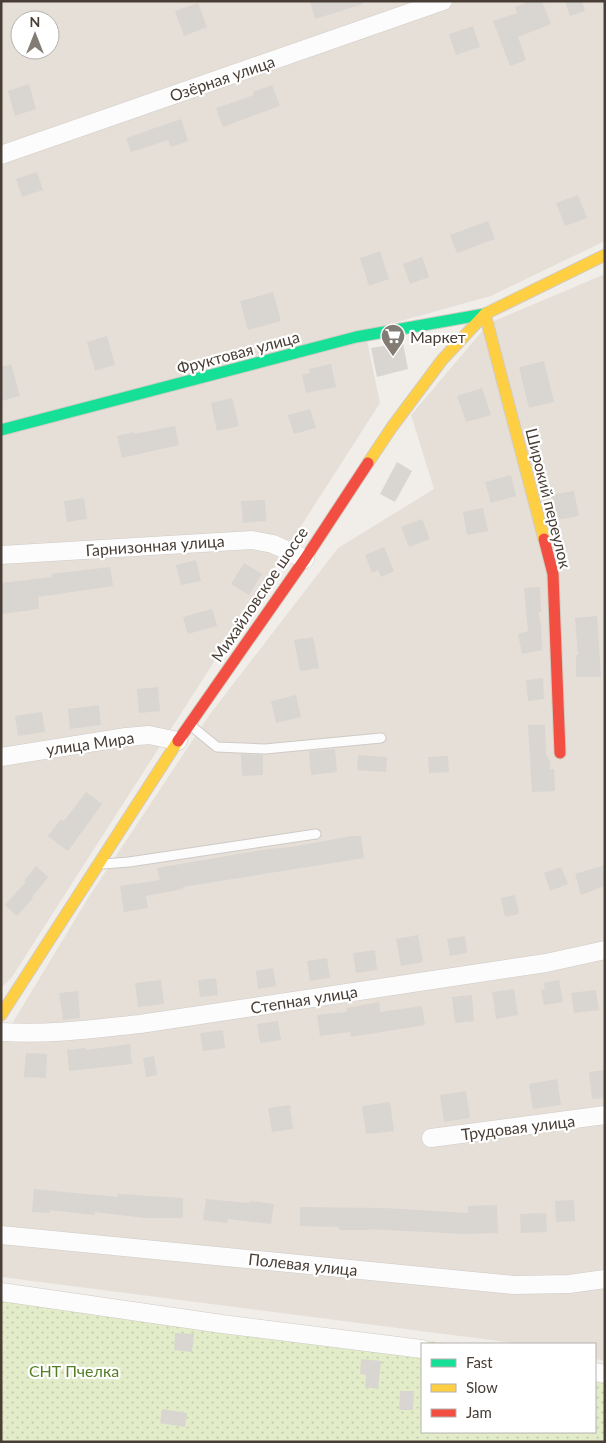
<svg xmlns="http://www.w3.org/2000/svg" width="606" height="1443" font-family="Lato,sans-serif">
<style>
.residential{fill:#e6dfd7;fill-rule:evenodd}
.park{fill:url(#park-dots)}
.building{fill:#d9d5d1}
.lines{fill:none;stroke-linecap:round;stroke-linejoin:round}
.lane-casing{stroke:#cecac6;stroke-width:11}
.street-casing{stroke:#cecac6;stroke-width:19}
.fast-casing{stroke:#d2ccc2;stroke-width:13}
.slow-casing{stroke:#d2ccc2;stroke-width:13}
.jam-casing{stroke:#d2ccc2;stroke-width:13}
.lane{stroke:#fdfcfc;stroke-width:9}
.street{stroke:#fdfcfc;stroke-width:18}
.fast{stroke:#16e098;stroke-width:11}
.slow{stroke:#ffcf43;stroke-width:11}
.jam{stroke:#f24e42;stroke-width:11}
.labels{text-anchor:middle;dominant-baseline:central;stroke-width:4.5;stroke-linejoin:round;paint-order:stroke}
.street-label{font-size:16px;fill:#483e36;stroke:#fff}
.poi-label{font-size:16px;fill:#483e36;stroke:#fff;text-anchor:start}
.park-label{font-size:16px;fill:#537e25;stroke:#fff}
</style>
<defs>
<pattern id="park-dots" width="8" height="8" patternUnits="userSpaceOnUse" patternTransform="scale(1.25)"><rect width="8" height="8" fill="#e3ecc9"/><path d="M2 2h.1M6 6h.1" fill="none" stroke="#c4cbad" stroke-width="1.8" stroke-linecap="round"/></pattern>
</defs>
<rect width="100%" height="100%" fill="#f1eeea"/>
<g class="residential">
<path d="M1,1h604v240l-114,55 -126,35 15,72 -368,574 -11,11zM20,20h30v30h-30z"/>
<polygon points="605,274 605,1361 595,1359 595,1344 521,1344 1,1277 1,1042 88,898 210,714 338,548 434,489 411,415 489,323"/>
</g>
<polygon class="park" points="1,1288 453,1344 422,1344 422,1432 595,1432 595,1369 605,1371 605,1442 1,1442"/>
<g class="building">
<polygon points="310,1 362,1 363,4 315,19"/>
<polygon points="530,1 542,1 551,24 518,37 526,60 510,66 493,21 517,13 515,7"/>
<polygon points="565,1 582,1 585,11 570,16"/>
<polygon points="198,3 207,27 184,36 175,11"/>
<polygon points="473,26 480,47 456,55 449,34"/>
<polygon points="29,84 36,109 15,116 8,91"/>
<polygon points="272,85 280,106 223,127 216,108 254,95 253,92"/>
<polygon points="181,119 188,141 171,147 168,140 131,152 126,138"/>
<polygon points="37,172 43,190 22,197 16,179"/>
<polygon points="578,195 587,218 565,226 556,203"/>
<polygon points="488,221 495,239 457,253 450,235"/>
<polygon points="380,251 389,279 369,286 360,258"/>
<polygon points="422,257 429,277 410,284 403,264"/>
<polygon points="273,292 281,321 248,330 240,301"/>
<polygon points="107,336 115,365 95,371 87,342"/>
<polygon points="403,343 408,369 377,377 371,348"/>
<polygon points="544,361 554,402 529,408 519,367"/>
<polygon points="11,364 20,396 1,401 1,367"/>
<polygon points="331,364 336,387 306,393 302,375 310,373 309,369"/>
<polygon points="482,388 491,415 466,422 457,396"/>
<polygon points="232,398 239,426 217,431 211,403"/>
<polygon points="310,409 316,428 294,434 288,415"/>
<polygon points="175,426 179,445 122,458 117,436 134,432 134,434"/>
<polygon points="397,462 412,471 395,502 380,494"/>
<polygon points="511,475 516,496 491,503 485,482"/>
<polygon points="574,491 579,516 556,520 551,495"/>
<polygon points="84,498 87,519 67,522 64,501"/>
<polygon points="265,500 266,521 243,523 241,501"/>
<polygon points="483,508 488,531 467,535 463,512"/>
<polygon points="422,519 430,539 409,547 401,527"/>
<polygon points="384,547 394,571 381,577 378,570 372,573 365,555"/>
<polygon points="196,560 201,581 181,585 176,565"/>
<polygon points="244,563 262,574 249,595 231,584"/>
<polygon points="110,567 113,586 38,597 39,609 1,614 1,583 52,577 51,574"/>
<polygon points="540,587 541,612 538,612 541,625 542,650 522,654 518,634 528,631 524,588"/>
<polygon points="212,609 217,626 188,634 183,617"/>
<polygon points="597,616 601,677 576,677 576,655 578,655 575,618"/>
<polygon points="313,637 319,668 300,671 294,640"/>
<polygon points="543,678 544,699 528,701 526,680"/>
<polygon points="158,687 160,711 139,713 137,689"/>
<polygon points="296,695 301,717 276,723 271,701"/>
<polygon points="99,705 101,725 70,729 68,709"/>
<polygon points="42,712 45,732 18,736 15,716"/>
<polygon points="528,725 545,725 546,754 550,762 550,769 554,769 555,791 532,792"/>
<polygon points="335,749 337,772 311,775 309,751"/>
<polygon points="241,754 263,755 263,775 242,776"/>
<polygon points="358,755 387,757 386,772 357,770"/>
<polygon points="448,756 449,772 429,773 428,757"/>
<polygon points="86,792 102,804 68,851 48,836 61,819 64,821"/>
<polygon points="352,836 361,836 364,858 183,887 183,889 146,896 148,908 124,912 120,886 160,880 157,868 268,849 291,847"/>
<polygon points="605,865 605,886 581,895 575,874"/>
<polygon points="36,866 48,877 32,897 33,898 17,916 5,905 26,882 24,881"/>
<polygon points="561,867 568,884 550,891 544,873"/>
<polygon points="515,895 519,914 505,917 501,898"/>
<polygon points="418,935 423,962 401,966 396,939"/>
<polygon points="465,936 467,953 450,956 447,939"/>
<polygon points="375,950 377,970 356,973 353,953"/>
<polygon points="327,958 330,978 310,981 307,961"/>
<polygon points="273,968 276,986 258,989 256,971"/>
<polygon points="216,978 218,995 200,997 198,980"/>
<polygon points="161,980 164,1004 138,1007 135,983"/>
<polygon points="559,980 563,1002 544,1005 541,990 545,989 543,983"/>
<polygon points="514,989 518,1015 496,1019 492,992"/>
<polygon points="596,990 599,1010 574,1013 571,993"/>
<polygon points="78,991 80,1018 63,1020 59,993"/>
<polygon points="472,995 474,1021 455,1023 452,997"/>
<polygon points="379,1002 380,1012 422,1006 425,1025 351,1037 350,1032 320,1036 317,1015 347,1012 347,1008"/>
<polygon points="278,1021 281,1040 260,1043 257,1024"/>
<polygon points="223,1030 225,1048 203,1051 200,1033"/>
<polygon points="130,1044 132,1064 69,1071 67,1050 86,1048 86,1050"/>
<polygon points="26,1053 47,1054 46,1078 24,1077"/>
<polygon points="154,1056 157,1075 146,1077 143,1058"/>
<polygon points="605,1070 605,1098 592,1099 589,1072"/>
<polygon points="557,1079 561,1105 533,1109 529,1084"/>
<polygon points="466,1091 470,1118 444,1122 440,1095"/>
<polygon points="390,1102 394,1131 366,1134 362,1106"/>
<polygon points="290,1105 293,1129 272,1132 268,1108"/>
<polygon points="34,1189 118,1197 118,1194 183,1198 183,1218 145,1218 95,1212 95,1215 50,1210 50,1213 32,1212"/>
<polygon points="206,1199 249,1203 250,1201 274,1204 271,1224 228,1219 227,1223 203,1220"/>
<polygon points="574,1200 575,1221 556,1222 555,1201"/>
<polygon points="497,1205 498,1233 465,1234 368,1229 368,1230 339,1230 339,1227 300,1226 300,1207 384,1208 468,1213 468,1206"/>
<polygon points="546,1213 547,1232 521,1233 520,1214"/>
<polygon points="175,1333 194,1334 192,1352 174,1350"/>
<polygon points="361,1359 381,1361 378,1389 365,1387 366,1375 360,1374"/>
<polygon points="400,1391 414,1391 413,1410 399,1410"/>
<polygon points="162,1409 187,1413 185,1427 160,1423"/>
</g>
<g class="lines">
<defs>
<g id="lane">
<polyline points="190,725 217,747 265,749 381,738"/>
<polyline points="103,864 129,862 316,834"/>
</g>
<g id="street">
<polyline points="1,155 443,1"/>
<polyline points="1,555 252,540 273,544 305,559"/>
<polyline points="1,757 126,737 149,735 178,741"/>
<path d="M1,1032c47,3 93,-3 139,-8l406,-61 59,-13"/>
<polyline points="431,1138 605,1115"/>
<polyline points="1,1235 514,1285 569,1284 605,1279"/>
<polyline points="1,1292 222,1324 422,1349"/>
<polyline points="595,1372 605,1374"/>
</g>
<polyline id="fast" points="1,430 356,337 485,314"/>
<g id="slow">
<polyline points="485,314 544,539"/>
<polyline points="368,463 392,427 442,360 485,314 605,255"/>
<polyline points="1,1015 178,741"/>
</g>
<g id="jam">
<polyline points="544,539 553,574 560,753"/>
<polyline points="178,741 305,559 368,463"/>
</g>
</defs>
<use href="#lane" class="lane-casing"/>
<use href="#street" class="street-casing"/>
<use href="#fast" class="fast-casing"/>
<use href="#slow" class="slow-casing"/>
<use href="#jam" class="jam-casing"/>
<use href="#lane" class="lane"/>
<use href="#street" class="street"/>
<use href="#fast" class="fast"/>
<use href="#slow" class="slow"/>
<use href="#jam" class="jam"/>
</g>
<defs>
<symbol id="supermarket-pin" viewBox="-11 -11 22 30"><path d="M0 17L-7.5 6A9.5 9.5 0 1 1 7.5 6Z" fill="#837c75" stroke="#fff"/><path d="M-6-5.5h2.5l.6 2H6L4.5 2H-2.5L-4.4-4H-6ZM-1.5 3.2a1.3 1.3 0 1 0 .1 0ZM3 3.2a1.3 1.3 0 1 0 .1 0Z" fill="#fff"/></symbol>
</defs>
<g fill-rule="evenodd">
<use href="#supermarket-pin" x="379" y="322" width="28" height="38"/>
</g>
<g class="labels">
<g class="street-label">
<text transform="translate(222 78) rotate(-19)">Озёрная улица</text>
<text transform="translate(238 352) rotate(-15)">Фруктовая улица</text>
<text transform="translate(549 498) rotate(76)">Широкий переулок</text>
<text transform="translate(155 545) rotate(-4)">Гарнизонная улица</text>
<text transform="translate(259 594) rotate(-56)">Михайловское шоссе</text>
<text transform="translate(90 743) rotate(-8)">улица Мира</text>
<text transform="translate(304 999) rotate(-9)">Степная улица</text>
<text transform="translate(518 1127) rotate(-7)">Трудовая улица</text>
<text transform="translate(303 1264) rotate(6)">Полевая улица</text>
</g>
<g class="poi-label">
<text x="410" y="336">Маркет</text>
</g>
<g class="park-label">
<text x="74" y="1370">СНТ Пчелка</text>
</g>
</g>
<rect width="606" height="1443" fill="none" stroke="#483e36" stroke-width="5"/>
<rect x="421" y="1343" width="175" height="90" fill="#ffffff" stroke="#b6b2af"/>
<rect x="431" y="1359" width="25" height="8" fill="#16e098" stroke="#b6b2af"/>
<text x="466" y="1368" font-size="15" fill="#483e36">Fast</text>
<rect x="431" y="1384" width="25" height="8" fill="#ffcf43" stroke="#b6b2af"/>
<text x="466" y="1393" font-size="15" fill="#483e36">Slow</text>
<rect x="431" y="1409" width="25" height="8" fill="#f24e42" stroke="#b6b2af"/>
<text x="466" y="1418" font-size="15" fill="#483e36">Jam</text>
<g transform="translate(35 35)"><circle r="24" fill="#ffffff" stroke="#b6b2af"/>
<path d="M0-4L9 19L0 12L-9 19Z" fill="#837c75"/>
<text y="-8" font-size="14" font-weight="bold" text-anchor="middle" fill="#483e36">N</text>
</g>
</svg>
